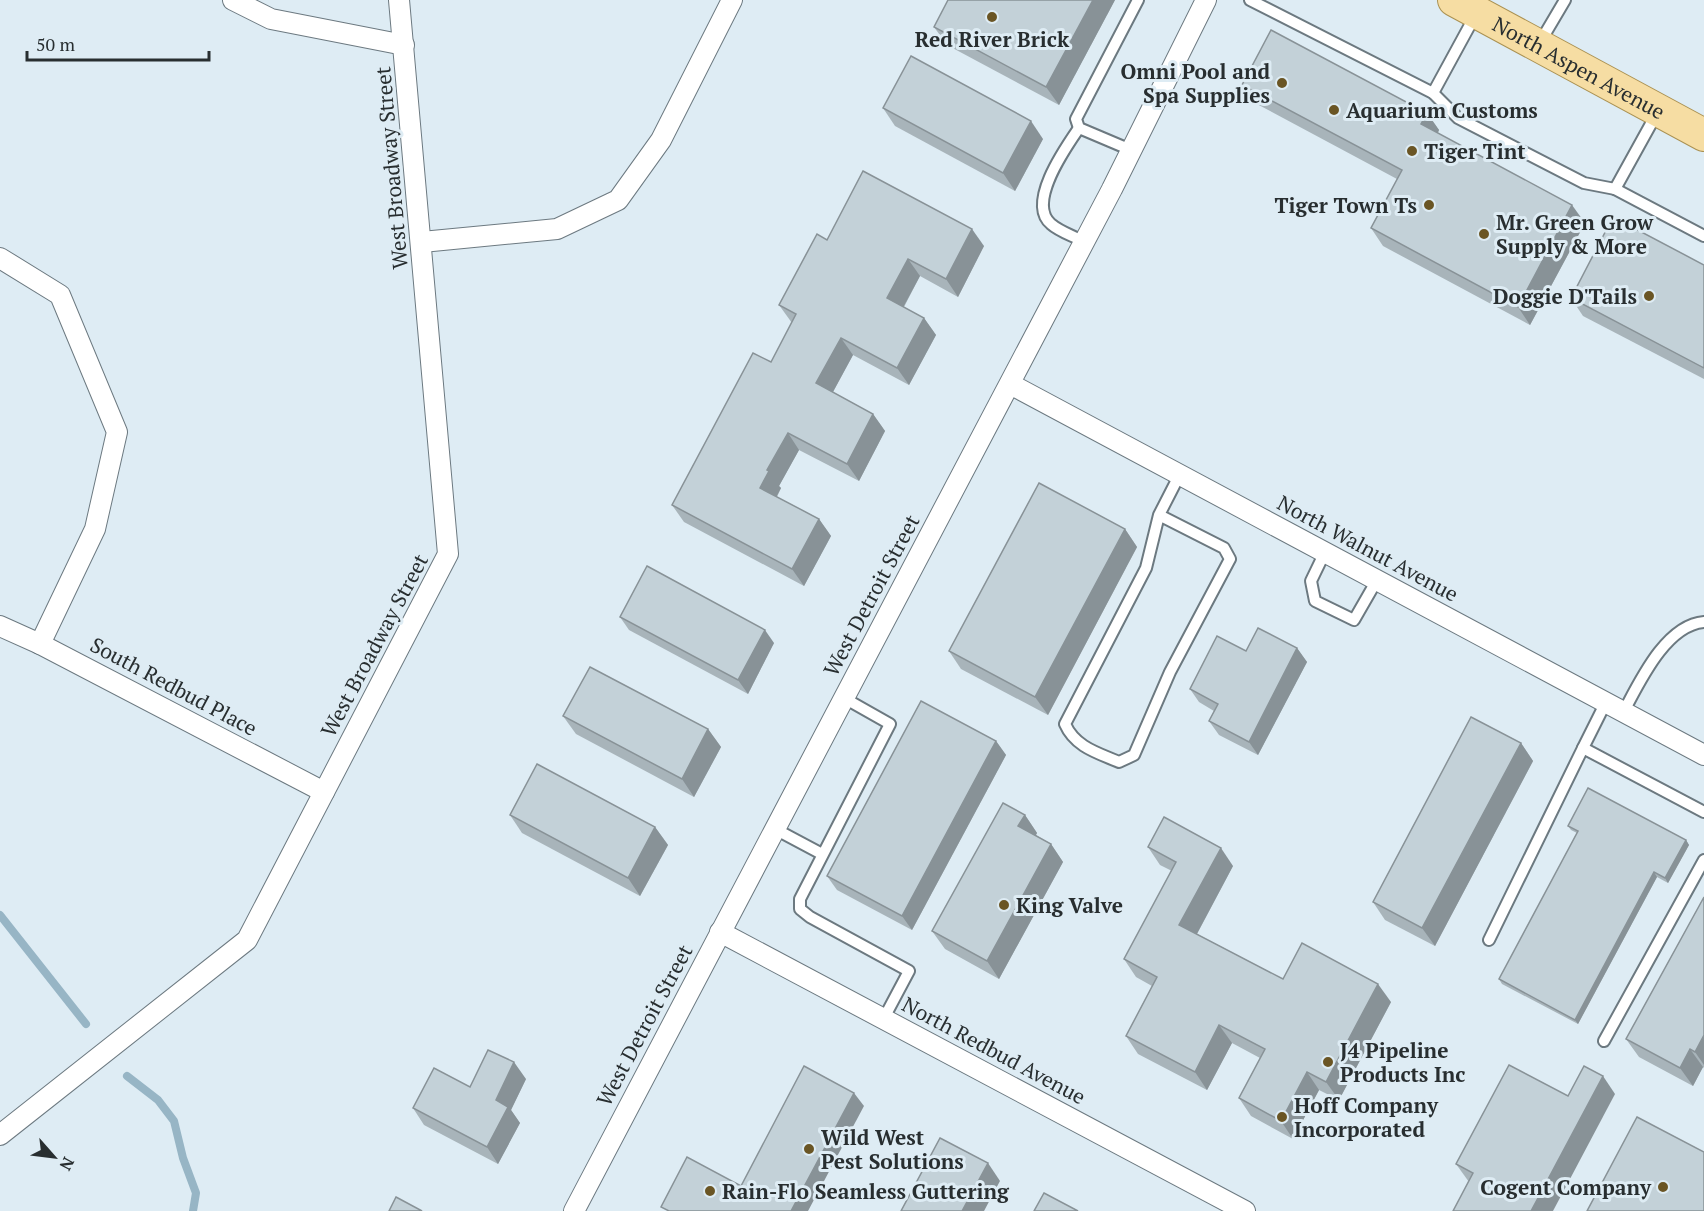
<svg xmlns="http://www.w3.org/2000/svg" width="1704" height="1211" font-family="'PT Serif',serif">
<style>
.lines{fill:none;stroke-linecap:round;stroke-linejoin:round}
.stream{stroke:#97b5c5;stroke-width:8}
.lane-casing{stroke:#6c7980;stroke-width:14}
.street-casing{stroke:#6c7980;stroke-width:22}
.primary-casing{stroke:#aa9152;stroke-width:34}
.lane{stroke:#fff;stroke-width:10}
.street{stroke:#fff;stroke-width:20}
.primary{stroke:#f6dda3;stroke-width:32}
.wall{fill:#a8b4ba}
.shaded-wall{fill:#889297}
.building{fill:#c3d1d8;stroke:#889297;stroke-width:1.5}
.poi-dot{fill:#6a5524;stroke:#deecf4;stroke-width:2}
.labels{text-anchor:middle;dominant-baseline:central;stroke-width:6;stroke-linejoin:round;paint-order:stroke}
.poi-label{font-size:21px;font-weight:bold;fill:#282e30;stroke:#deecf4;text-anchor:start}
.street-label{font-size:21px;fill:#282e30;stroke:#deecf4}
</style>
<rect width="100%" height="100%" fill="#deecf4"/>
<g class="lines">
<g class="stream">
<polyline points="0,915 86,1024"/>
<polyline points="127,1076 158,1100 174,1121 183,1158 196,1193 193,1211"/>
</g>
<defs>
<g id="lane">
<polyline points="1250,0 1433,93 1458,118 1584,183 1615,189 1704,236"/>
<polyline points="1539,44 1565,0"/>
<polyline points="1433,93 1476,14"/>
<path d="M1079,128c-13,19 -53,75 -28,96 9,8 23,12 33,18"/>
<polyline points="1131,150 1079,128 1076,119 1138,0"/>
<polyline points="1615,189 1657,113"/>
<path d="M1159,515l65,33 6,11 -60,113 -36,83 -15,7c-21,-9 -44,-15 -54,-38l81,-156 13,-53 21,-41"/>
<polyline points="1325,552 1311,581 1315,601 1354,620 1377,580"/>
<polyline points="844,698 890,724 800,899 800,909 810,917 909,971 884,1018"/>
<polyline points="1606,702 1583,748 1704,812"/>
<path d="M1624,711c16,-30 42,-86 80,-89"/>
<polyline points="775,829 822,854"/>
<polyline points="1489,940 1583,748"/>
<polyline points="1604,1041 1704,860"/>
</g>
<g id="street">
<polyline points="233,0 271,19 404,45"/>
<polyline points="422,242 557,229 618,200 661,140 732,0"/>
<polyline points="0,258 60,295 117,432 95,529 40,644"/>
<polyline points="1010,384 1704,755"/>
<polyline points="0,626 40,644 324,792"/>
<polyline points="720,932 1245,1211"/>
<polyline points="0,1135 247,940 448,554 399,0"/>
<polyline points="574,1211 1112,189 1206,0"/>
</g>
<g id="primary">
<path id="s1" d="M1454,0l250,135"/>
</g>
</defs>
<use href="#lane" class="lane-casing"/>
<use href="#street" class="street-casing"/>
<use href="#primary" class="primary-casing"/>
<use href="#lane" class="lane"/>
<use href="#street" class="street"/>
<use href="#primary" class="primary"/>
</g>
<g class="wall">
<polygon points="1115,0 1059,105 947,45 934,27"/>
<polygon points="1242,85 1427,113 1439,130 1438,133 1585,223 1530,325 1383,246 1371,228 1397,179 1255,103"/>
<polygon points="883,108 1043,139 1015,191 895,126"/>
<polygon points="827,240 984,246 958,297 920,276 904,307 924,318 936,335 909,385 853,355 833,392 873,414 885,431 859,481 799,450 779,486 781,488 777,497 819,519 831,536 804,586 684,522 672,505 771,362 792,323 779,305"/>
<polygon points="1704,265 1704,379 1583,316 1571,298"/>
<polygon points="1125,529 1137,547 1048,715 961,669 949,651"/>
<polygon points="620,617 774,643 748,694 629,630"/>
<polygon points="1297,648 1307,662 1258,755 1219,735 1209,721 1214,711 1199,702 1190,689 1246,651"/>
<polygon points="563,716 708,729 721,747 694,797 576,734"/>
<polygon points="996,741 1006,755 912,930 837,890 827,876"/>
<polygon points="1521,743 1533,761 1435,946 1385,920 1373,902"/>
<polygon points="510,815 655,827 668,845 640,896 522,833"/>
<polygon points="1025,815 1037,833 1036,835 1051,844 1063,862 999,979 945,949 932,931"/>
<polygon points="1568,826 1686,840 1689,845 1668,883 1657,877 1578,1024 1502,984 1499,979 1577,833 1571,830"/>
<polygon points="1148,847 1233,866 1197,934 1283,979 1391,1002 1339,1100 1319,1090 1293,1139 1251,1116 1239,1098 1260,1058 1232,1043 1207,1090 1138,1054 1126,1036 1152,986 1136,977 1124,959 1172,871 1160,865"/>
<polygon points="1704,897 1704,1068 1703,1067 1693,1086 1639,1057 1626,1039"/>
<polygon points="526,1079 511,1110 520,1123 498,1164 424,1125 413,1108 470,1087"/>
<polygon points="1615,1094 1469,1182 1456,1164"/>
</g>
<g class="shaded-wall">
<polygon points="1093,0 1115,0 1059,105 1046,87"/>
<polygon points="1427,113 1439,130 1433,142 1421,124"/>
<polygon points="1031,121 1043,139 1015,191 1003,173"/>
<polygon points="1572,205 1585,223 1530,325 1518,307"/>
<polygon points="972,229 984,246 958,297 946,279"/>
<polygon points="908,259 920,276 899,315 887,298"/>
<polygon points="924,318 936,335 909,385 897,368"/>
<polygon points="841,338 853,355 828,401 816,383"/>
<polygon points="873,414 885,431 859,481 847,464"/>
<polygon points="788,433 799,450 779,486 781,488 772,505 760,488 767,470"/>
<polygon points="819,519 831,536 804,586 792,569"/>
<polygon points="1125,529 1137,547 1048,715 1035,697"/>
<polygon points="765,630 774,643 748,694 738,680"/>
<polygon points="1297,648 1307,662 1258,755 1249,742"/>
<polygon points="708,729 721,747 694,797 682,779"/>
<polygon points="996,741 1006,755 912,930 902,916"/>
<polygon points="1521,743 1533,761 1435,946 1422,928"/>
<polygon points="1025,815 1037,833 1031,844 1018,826"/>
<polygon points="655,827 668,845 640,896 628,878"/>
<polygon points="1686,840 1689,845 1668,883 1665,878"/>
<polygon points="1051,844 1063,862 999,979 987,961"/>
<polygon points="1221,848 1233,866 1192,943 1179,925"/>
<polygon points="1654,872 1657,877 1578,1024 1575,1020"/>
<polygon points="1378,984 1391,1002 1339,1100 1326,1082"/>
<polygon points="1219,1025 1232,1043 1207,1090 1195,1072"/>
<polygon points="1704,1035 1704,1065 1695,1052"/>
<polygon points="1690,1049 1703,1067 1693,1086 1680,1068"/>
<polygon points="514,1062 526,1079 511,1110 520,1123 498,1164 487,1147 496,1100"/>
<polygon points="1307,1072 1319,1090 1293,1139 1281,1121"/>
<polygon points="1603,1076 1615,1094 1553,1211 1531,1211"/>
<polygon points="854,1093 864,1106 808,1211 791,1211"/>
<polygon points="988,1163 1000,1181 984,1211 962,1211"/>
</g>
<g class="building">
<polygon points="948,0 1093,0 1046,87 934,27"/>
<polygon points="1271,30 1427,113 1421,124 1572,205 1518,307 1371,228 1402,170 1242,85"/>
<polygon points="911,56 1031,121 1003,173 883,108"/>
<polygon points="863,171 972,229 946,279 908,259 887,298 924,318 897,368 841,338 816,383 873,414 847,464 788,433 767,470 769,471 760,488 819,519 792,569 672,505 753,353 771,362 796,314 779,305 817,234 827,240"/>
<polygon points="1613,217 1704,265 1704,368 1571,298"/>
<polygon points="1039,483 1125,529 1035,697 949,651"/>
<polygon points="647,566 765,630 738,680 620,617"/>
<polygon points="1258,628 1297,648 1249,742 1209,721 1218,704 1190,689 1217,636 1246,651"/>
<polygon points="590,667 708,729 682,779 563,716"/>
<polygon points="921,701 996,741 902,916 827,876"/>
<polygon points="1471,717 1521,743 1422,928 1373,902"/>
<polygon points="537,764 655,827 628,878 510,815"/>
<polygon points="1588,788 1686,840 1665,878 1654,872 1575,1020 1499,979 1578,831 1568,826"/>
<polygon points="1003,803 1025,815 1018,826 1051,844 987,961 932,931"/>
<polygon points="1164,817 1221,848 1179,925 1283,979 1302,943 1378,984 1326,1082 1307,1072 1281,1121 1239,1098 1265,1049 1219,1025 1195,1072 1126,1036 1157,977 1124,959 1176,862 1148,847"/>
<polygon points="1704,897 1704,1035 1695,1052 1690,1049 1680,1068 1626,1039"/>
<polygon points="488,1050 514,1062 496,1100 508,1107 487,1147 413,1108 434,1068 470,1087"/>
<polygon points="1509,1065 1568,1096 1584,1066 1603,1076 1531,1211 1453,1211 1473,1173 1456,1164"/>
<polygon points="804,1066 854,1093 791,1211 669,1211 661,1207 687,1157 741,1186"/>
<polygon points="1637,1117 1704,1152 1704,1211 1587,1211"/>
<polygon points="940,1138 988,1163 962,1211 901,1211"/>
<polygon points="1044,1193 1078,1211 1034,1211"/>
<polygon points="396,1197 422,1211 389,1211"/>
</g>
<g class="poi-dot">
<circle cx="992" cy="17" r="6"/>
<circle cx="1282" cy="83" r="6"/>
<circle cx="1334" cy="110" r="6"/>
<circle cx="1412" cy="151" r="6"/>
<circle cx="1429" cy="205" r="6"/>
<circle cx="1484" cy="234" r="6"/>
<circle cx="1649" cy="296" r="6"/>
<circle cx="1004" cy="905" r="6"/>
<circle cx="1328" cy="1062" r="6"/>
<circle cx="1282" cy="1117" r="6"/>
<circle cx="809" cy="1149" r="6"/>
<circle cx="1663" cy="1187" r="6"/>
<circle cx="710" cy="1191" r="6"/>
</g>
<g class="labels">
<g class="poi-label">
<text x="992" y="39" text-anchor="middle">Red River Brick</text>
<text x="1270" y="71" text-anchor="end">Omni Pool and<tspan x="1270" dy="24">Spa Supplies</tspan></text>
<text x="1346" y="110">Aquarium Customs</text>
<text x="1424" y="151">Tiger Tint</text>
<text x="1417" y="205" text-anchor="end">Tiger Town Ts</text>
<text x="1496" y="222">Mr. Green Grow<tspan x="1496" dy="24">Supply &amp; More</tspan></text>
<text x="1637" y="296" text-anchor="end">Doggie D'Tails</text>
<text x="1016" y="905">King Valve</text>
<text x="1340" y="1050">J4 Pipeline<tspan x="1340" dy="24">Products Inc</tspan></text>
<text x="1294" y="1105">Hoff Company<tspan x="1294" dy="24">Incorporated</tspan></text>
<text x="821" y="1137">Wild West<tspan x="821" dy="24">Pest Solutions</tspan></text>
<text x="1651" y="1187" text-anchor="end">Cogent Company</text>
<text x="722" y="1191">Rain-Flo Seamless Guttering</text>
</g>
<g class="street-label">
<text stroke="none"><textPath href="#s1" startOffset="142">North Aspen Avenue</textPath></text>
<text transform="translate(391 168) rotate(-95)">West Broadway Street</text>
<text transform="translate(1368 548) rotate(28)">North Walnut Avenue</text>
<text transform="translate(871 595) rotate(-62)">West Detroit Street</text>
<text transform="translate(374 645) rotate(-62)">West Broadway Street</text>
<text transform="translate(174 686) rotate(28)">South Redbud Place</text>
<text transform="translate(644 1025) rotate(-62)">West Detroit Street</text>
<text transform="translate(994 1050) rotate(28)">North Redbud Avenue</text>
</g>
</g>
<g transform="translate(54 1157) rotate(118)" stroke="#deecf4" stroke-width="4.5" paint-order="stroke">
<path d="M0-4.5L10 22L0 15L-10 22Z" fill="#282e30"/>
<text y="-9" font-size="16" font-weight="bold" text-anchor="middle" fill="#282e30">N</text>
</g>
<path d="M27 51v9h182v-9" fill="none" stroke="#282e30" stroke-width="3"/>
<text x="36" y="51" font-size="18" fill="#282e30" stroke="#deecf4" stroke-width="4.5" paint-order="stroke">50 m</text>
</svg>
